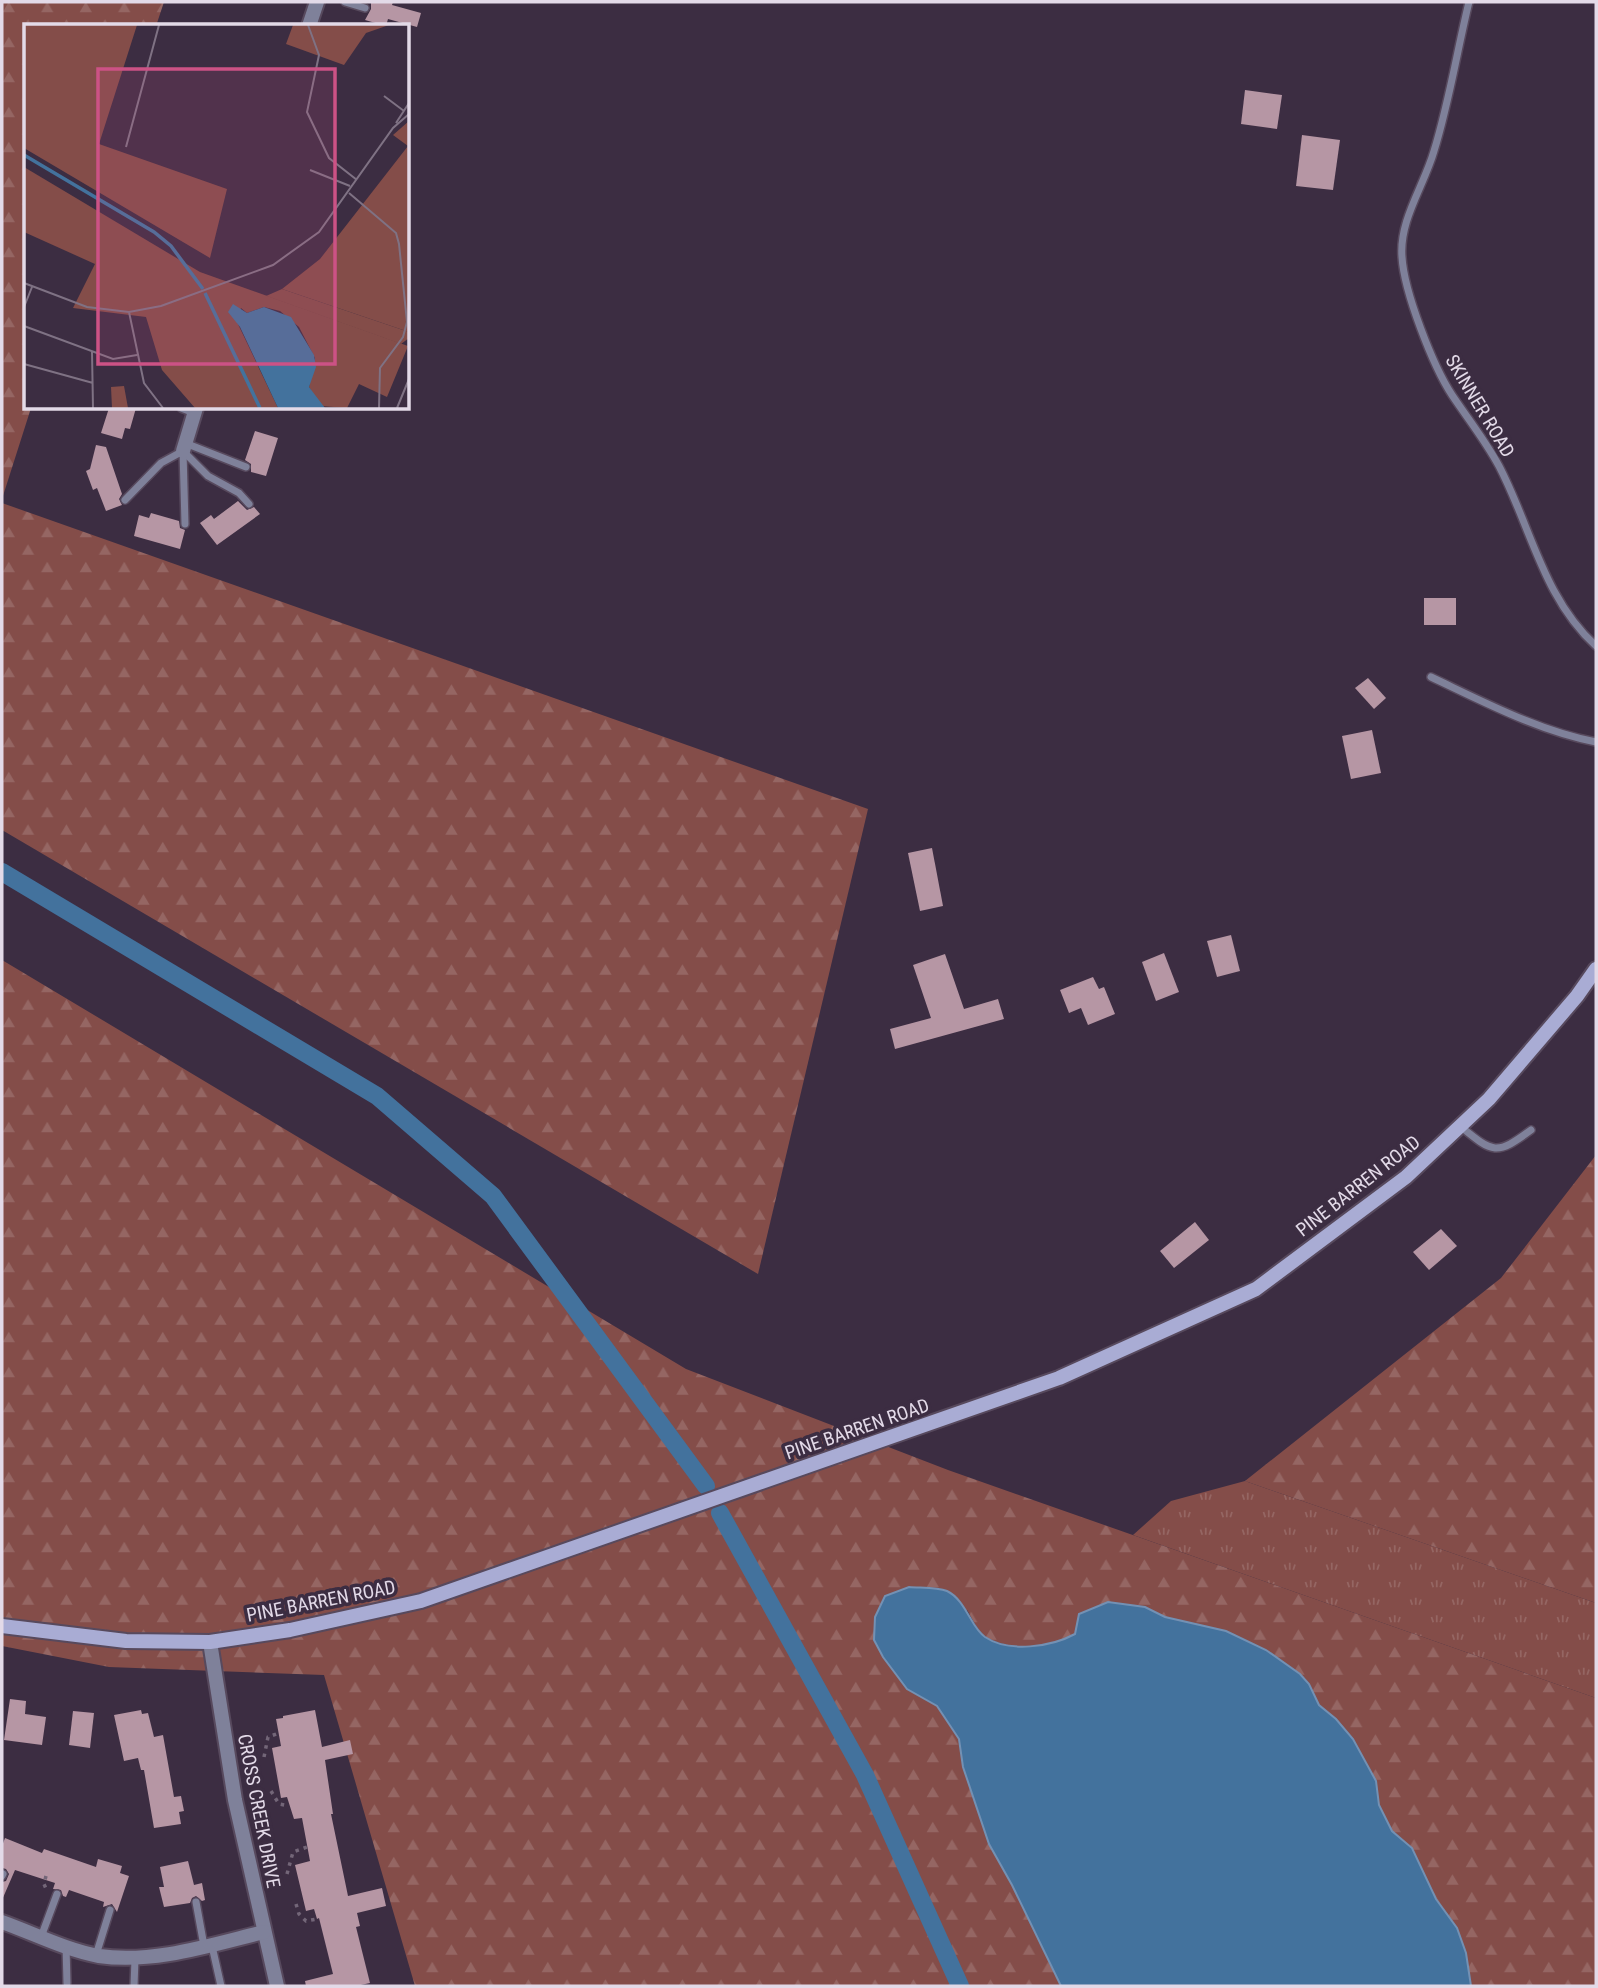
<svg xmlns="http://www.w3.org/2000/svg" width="1598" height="1988" font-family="'Roboto Condensed',sans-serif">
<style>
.grass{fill:url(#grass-tufts)}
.forest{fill:url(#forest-firs)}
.water{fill:#43729d;stroke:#7391b4;stroke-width:2}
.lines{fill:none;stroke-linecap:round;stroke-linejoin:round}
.canal{stroke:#43729d;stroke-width:18}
.building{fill:#b696a4}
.lane-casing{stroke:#57495d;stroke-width:10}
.street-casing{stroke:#57495d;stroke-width:18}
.secondary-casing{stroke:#57495d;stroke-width:18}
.path{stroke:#736678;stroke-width:3.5;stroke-dasharray:3.5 5;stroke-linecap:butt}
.lane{stroke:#7f819a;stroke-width:7}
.street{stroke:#7f819a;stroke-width:14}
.secondary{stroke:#a9acd4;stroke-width:14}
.labels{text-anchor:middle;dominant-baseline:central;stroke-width:7;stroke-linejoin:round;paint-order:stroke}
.street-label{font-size:19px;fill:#e3dae8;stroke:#3c2d42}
.inset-river{fill:none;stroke:#43729d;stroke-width:3.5}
.inset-road{fill:none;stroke:#7f7284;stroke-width:2}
.view{fill:#cc5285;fill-opacity:0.15;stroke:#cc5285;stroke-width:3.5}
.inset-edge{fill:none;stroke:#e3dae8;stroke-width:3.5}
</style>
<defs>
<pattern id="grass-tufts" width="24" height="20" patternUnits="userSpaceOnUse" patternTransform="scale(1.75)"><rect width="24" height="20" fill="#844d49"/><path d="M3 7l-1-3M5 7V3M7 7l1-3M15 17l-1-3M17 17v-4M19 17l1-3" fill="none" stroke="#956663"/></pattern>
<pattern id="forest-firs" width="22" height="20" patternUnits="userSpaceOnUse" patternTransform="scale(1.75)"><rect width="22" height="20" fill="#844d49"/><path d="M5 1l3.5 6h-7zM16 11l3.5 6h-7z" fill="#956663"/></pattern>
</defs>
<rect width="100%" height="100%" fill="#3c2d42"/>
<polygon class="grass" points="1245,1481 1596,1603 1596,1698 1133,1535 1171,1501"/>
<g class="forest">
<polygon points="2,2 164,2 156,26 26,26 26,408 31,408 2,499"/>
<polygon points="2,503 868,809 758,1274 2,830"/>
<path d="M2,960l684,409 262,101 648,228v288h-125l-5,-33 -9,-25 -21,-29 -24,-50 -20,-18 -13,-26 -3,-24 -23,-42 -17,-20 -17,-14 -10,-21 -9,-10 -34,-24 -40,-19 -61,-14 -20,-10 -37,-5c-12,11 -23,25 -37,34 -21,13 -63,15 -85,1 -8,-5 -14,-19 -19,-27l-60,79 30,17 22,33 4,28 26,77 23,41 49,101h-646l-91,-311 -215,-8 -107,-21z"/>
<polygon points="1596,1155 1596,1603 1245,1481 1501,1278"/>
</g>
<path class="water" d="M909,1587c12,1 28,0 38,4 19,9 24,37 38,46 24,16 66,10 90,-3l4,-20 29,-12 37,5 20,10 61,14 40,19 34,24 9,10 10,21 17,14 17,20 23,42 3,24 13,26 20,17 24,51 21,29 9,25 5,33h-410l-49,-101 -23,-41 -26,-77 -4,-28 -22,-33 -30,-17 -24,-32 -9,-17 1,-23 10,-21z"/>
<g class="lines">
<g class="canal">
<polyline points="2,872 377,1096 493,1196 706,1486"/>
<polyline points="720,1513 865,1775 960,1986"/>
</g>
</g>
<g class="building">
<polygon points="371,2 393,2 392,5 421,13 417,27 388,19 386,26 365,20 371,9"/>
<polygon points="1245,90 1282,95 1277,129 1241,124"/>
<polygon points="1302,135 1340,140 1333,190 1296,186"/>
<polygon points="109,408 136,408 130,429 125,428 122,439 101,433"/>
<polygon points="255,431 278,438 266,476 251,472 251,464 245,460"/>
<polygon points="96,445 106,447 122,494 119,499 122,505 106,511 97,488 93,490 86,471 90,469"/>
<polygon points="238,501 247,510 254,507 260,514 217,545 200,523 211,515 214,519"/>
<polygon points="151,513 179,521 180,528 185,530 180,549 134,536 139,515 149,518"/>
<rect x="1424" y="598" width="32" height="27"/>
<polygon points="1368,678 1386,698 1374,709 1355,688"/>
<polygon points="1372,730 1381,773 1351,779 1342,736"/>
<polygon points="932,848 943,906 920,911 908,853"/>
<polygon points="1231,935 1240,971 1217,977 1207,941"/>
<polygon points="1164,953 1179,992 1156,1001 1142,962"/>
<polygon points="945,954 964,1009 998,999 1004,1019 895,1049 890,1029 931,1018 913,965"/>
<polygon points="1093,977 1099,989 1104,987 1115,1014 1088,1025 1081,1008 1069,1013 1060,990"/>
<polygon points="1195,1222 1209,1240 1174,1268 1160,1251"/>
<polygon points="1441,1229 1457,1246 1429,1270 1413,1252"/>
<polygon points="10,1699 26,1701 25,1714 46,1717 42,1745 4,1740"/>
<polygon points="141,1710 142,1714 148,1713 154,1737 163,1735 174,1797 181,1796 184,1811 179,1812 181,1824 154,1828 144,1770 141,1770 138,1758 124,1761 114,1715"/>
<polygon points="315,1710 322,1747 350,1740 353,1754 325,1760 333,1814 331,1814 348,1896 382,1888 386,1906 357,1913 360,1926 356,1927 370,1983 356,1986 306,1986 305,1981 333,1974 319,1918 317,1919 314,1909 306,1911 295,1865 310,1861 302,1818 294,1819 287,1797 281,1798 272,1748 281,1746 276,1719 283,1718 283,1716"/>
<polygon points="73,1711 94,1713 90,1748 69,1745"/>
<polygon points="5,1838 42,1853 44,1849 96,1867 98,1859 122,1866 120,1873 129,1876 117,1912 112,1904 103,1907 104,1902 69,1890 66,1897 63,1896 61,1890 53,1889 55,1883 15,1870 2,1900 2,1882 6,1881 9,1874 6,1869 2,1868 2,1846"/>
<polygon points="188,1861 194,1885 202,1883 205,1900 202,1901 196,1896 192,1898 190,1903 164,1907 159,1887 164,1887 160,1867"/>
</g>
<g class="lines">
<defs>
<g id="lane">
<polyline points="345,2 365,8"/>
<path d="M1469,2c-12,49 -20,101 -35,149 -10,35 -35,69 -32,106 2,35 31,109 50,138 16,24 33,45 47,71 32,61 44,132 97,180"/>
<polyline points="181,408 194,413"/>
<polyline points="185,443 246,467"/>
<polyline points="183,451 208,476 239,493 249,504"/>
<polyline points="183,451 185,524"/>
<polyline points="125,500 161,463 183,451"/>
<path d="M1431,677c53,25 108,54 165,65"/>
<path d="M1460,1126c33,27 36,30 71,4"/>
<polyline points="2,1876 3,1874"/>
<polyline points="196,1902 204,1946"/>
<polyline points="41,1937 57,1894"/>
<polyline points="66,1946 67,1983"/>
<polyline points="212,1946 221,1986"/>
<polyline points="96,1955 110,1910"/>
<polyline points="134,1986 135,1959"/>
</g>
<g id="street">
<polyline points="309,26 317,2"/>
<polyline points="183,451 196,408"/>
<polyline points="210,1642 235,1800 277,1986"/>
<path d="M2,1922c31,11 64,28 97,34 54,8 112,-11 165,-24"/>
</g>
<polyline id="secondary" points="2,1626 126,1641 210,1642 290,1630 421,1601 1059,1378 1256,1289 1406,1177 1489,1099 1577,996 1596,969"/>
</defs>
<use href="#lane" class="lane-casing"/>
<use href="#street" class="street-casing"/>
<use href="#secondary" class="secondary-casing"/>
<g class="path">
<polyline points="264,1757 268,1737 279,1733"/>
<polyline points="271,1791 279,1804 289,1806"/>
<polyline points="287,1874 293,1852 307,1847"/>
<polyline points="46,1876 44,1884 47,1891"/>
<polyline points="296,1904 299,1914 306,1921 317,1919"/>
</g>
<use href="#lane" class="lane"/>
<use href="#street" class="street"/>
<use href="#secondary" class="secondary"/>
</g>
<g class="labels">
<g class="street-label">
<text transform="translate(1480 406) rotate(59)">SKINNER ROAD</text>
<text transform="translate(1358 1186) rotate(-38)">PINE BARREN ROAD</text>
<text transform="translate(857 1429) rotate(-19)">PINE BARREN ROAD</text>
<text transform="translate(321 1601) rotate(-11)">PINE BARREN ROAD</text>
<text transform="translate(259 1811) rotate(79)">CROSS CREEK DRIVE</text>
</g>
</g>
<g transform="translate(24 24)">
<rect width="385" height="385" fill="#3c2d42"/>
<path d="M258,265l127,43v6l-8,6 -135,-48z" fill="#844d49"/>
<path d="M0,1h113l-38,119 128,45 -17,69 -186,-110zM269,1h96l-23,8 -22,32 -58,-21zM385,97v211l-127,-43 38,-30 88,-113 -15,-11zM0,143l176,105 208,74 -21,51 -28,-13 -12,24 -27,-2 -11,-19 6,-29 -16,-31 -19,-16 -16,-4 -17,6 -6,-5 -4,14 41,86h-83l-33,-38 -16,-53 -73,-9 22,-44 -71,-32zM100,362l4,22h-16l-1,-21z" fill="#844d49"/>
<path d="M209,280l14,9 17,-6 27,10 23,38 2,12 -7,20 16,21h-47l-38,-81 -12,-15z" fill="#43729d"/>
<path class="inset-river" d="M0,131l130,77 17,14 32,43M181,269l55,115"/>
<path class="inset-road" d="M284,1l11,30 -12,57 22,46 28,22M360,72l20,15M372,99l13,-20M102,123l33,-122M286,146l40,16M325,169l47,40 3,11 8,78 -4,15 -23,31 -1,40M0,259l63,24 42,5 32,-6 112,-41 46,-33 74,-104 16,-14M0,283l8,-20M105,288l15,71 19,25M0,302l89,33 24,-4M68,328l1,56M0,340l69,19M373,384l12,-29"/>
<path class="view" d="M74,45h237v295h-237z"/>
<rect width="385" height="385" class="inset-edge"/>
</g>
<rect width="1598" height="1988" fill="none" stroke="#e3dae8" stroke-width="7"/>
</svg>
